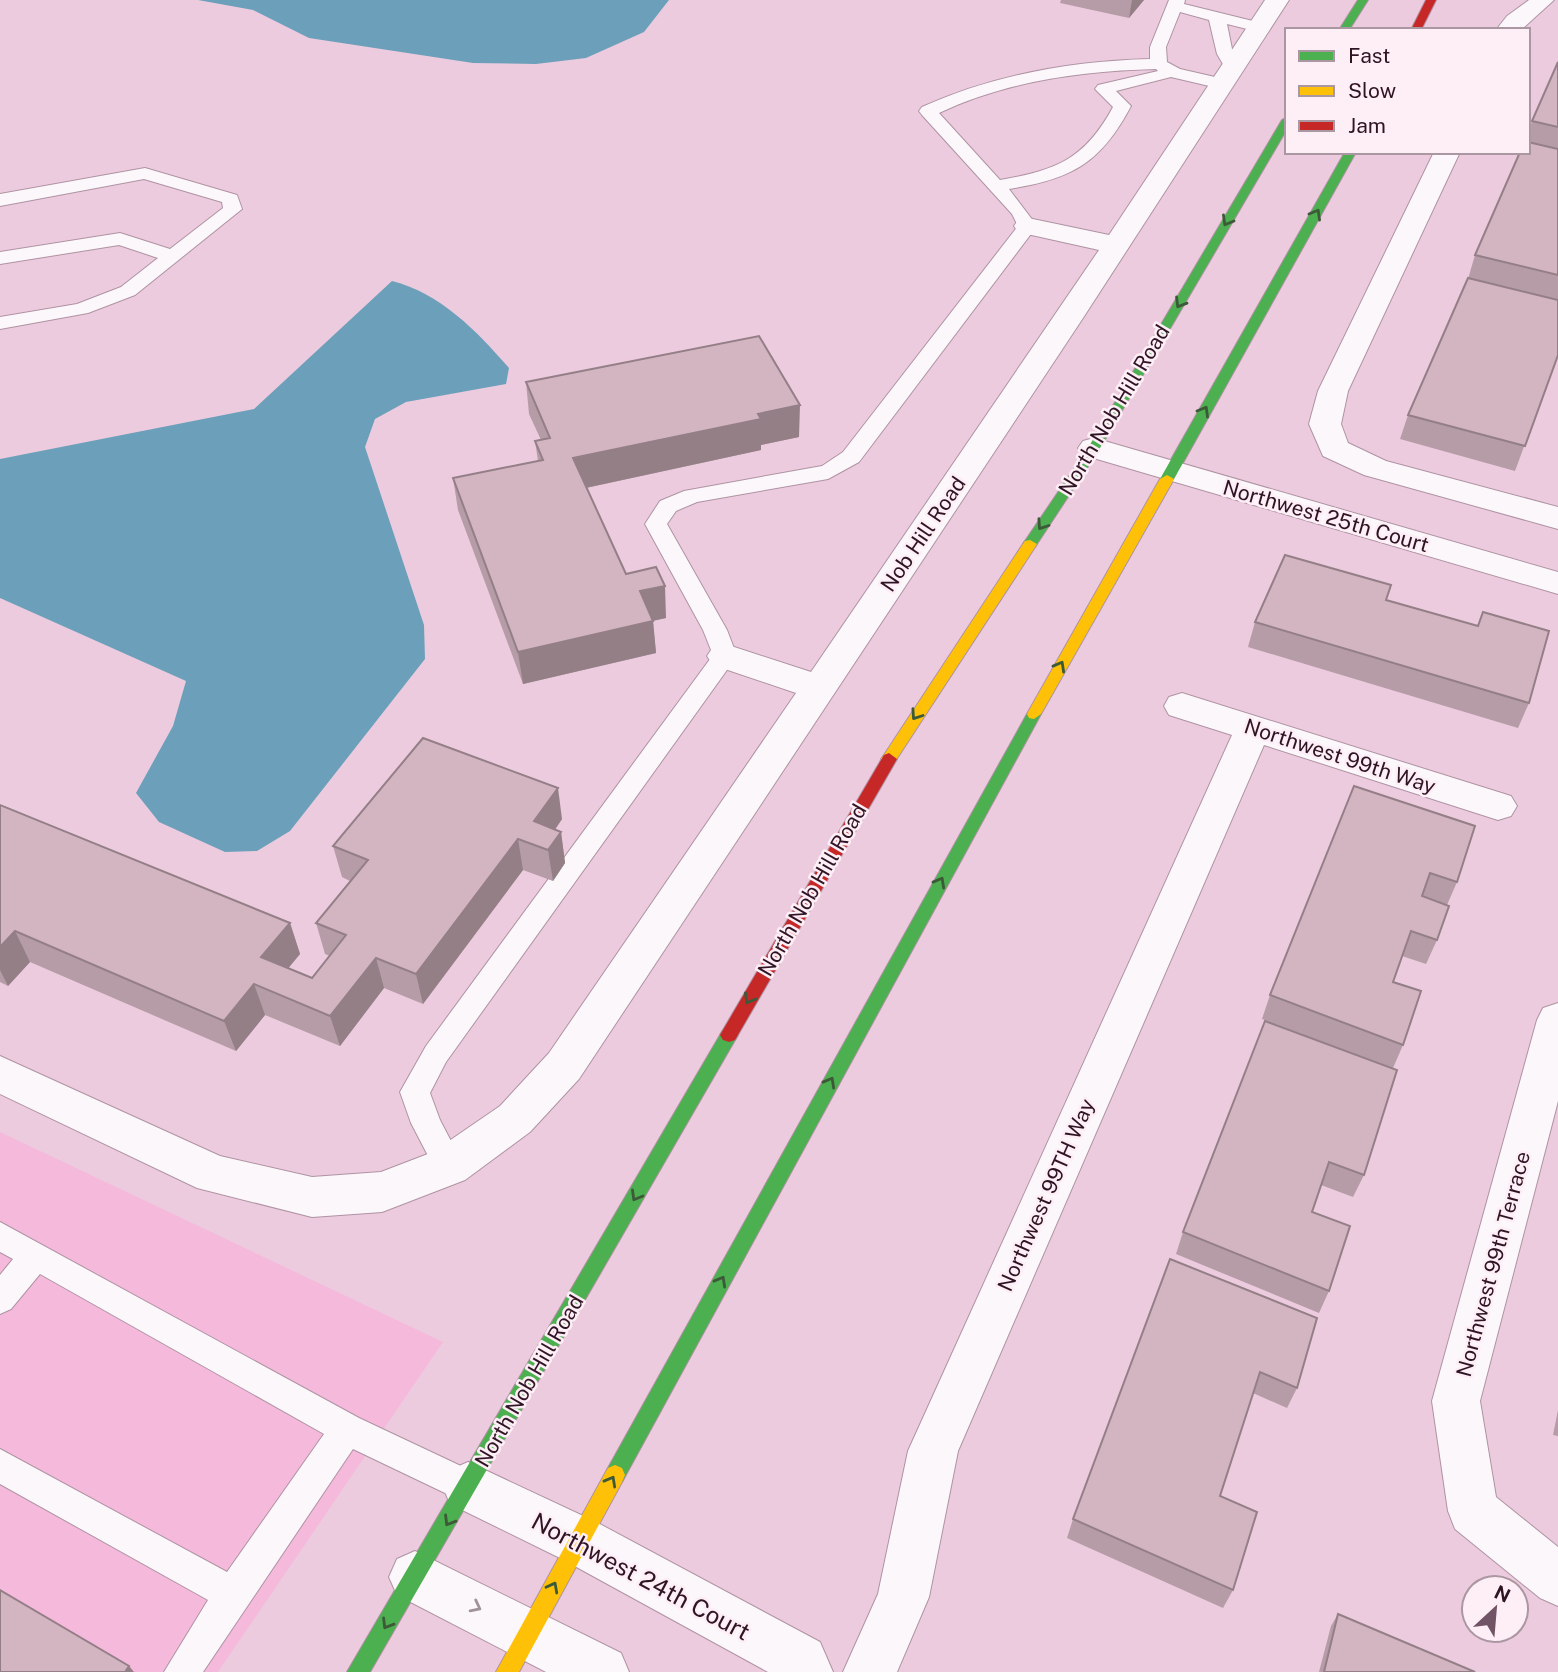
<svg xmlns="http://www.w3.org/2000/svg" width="1558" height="1672" font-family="'Public Sans',sans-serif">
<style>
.built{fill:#f5b9dc}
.water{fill:#6ca0ba}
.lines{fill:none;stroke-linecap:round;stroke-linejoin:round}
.lane-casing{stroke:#af93a3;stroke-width:2}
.street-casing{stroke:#af93a3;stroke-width:2}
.fast-casing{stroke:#af93a3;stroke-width:2}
.slow-casing{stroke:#af93a3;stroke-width:2}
.jam-casing{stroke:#af93a3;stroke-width:2}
.lane{fill:#fcf7fa;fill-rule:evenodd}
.street{fill:#fcf7fa;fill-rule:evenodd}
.fast{fill:#4caf50;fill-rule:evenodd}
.slow{fill:#ffc107;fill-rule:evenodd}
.jam{fill:#c62828;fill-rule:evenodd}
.wall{fill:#b59ca6}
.shaded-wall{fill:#947f87}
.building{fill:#d3b5c1;stroke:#947f87;stroke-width:2}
.oneway{stroke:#3c5a38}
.oneway2{stroke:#a0919a}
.labels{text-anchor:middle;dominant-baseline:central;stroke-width:5;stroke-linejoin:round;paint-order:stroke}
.street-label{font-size:21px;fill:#2f1424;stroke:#feeef6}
.near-street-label{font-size:24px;fill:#2f1424;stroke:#feeef6}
</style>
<rect width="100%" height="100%" fill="#eccbde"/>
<polygon class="built" points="0,1132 443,1342 218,1672 0,1672"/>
<g class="water">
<polygon points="198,0 669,0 644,32 586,58 536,64 473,63 309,38 253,10"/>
<path d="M392,281c48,12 85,50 117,87l-3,16 -100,18 -31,17 -10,28 59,178 1,34 -135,172 -33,20 -32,1 -66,-30 -23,-29 37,-67 13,-45 -186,-83v-139l254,-50z"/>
</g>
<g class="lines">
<defs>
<g id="lane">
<path d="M1169,0h16l-1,4 81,20 2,3 -8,5 -32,-8 6,30 8,13 -8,5 -6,-1 -10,-17 -8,-34 -29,-8 -14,35 1,15 13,7 48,11 3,4 -3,4 -6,1 -51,-12 -55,14 15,15c-30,57 -59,73 -122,83l28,37 -178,236 -31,17 -131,23 -21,9 -9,13 60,106 10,26 -291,406 -16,31 10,27 24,46 -4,9 -11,4 -11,-4 -27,-52 -11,-31 26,-46 287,-391 -10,-25 -58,-106 15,-23 24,-10 138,-25 21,-14 175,-226 -6,-12 -90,-99 -3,-4 3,-4c71,-32 150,-46 228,-48v-12zM1156,69l2,2 -60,14 -3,4 18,18c-28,52 -56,63 -113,73l-61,-67c67,-32 143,-42 217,-44z"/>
<polygon points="145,168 237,195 242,209 135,295 88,313 0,329 0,317 77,304 121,287 158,258 119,245 0,264 0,252 120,233 170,249 223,208 222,202 144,179 0,206 0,194"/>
<polygon points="0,1222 359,1418 480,1475 485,1487 480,1499 468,1504 353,1449 203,1672 164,1672 208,1600 0,1484 0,1449 227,1572 324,1434 40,1274 11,1309 0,1314 0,1275 13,1259 0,1252"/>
</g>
<g id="street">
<polygon points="1265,0 1289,0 1083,318 579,1079 530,1132 465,1180 382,1212 312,1217 197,1188 0,1094 0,1056 220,1156 312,1177 381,1172 433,1152 500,1106 549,1053 796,693 713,665 707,656 713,647 725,644 811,672 1099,250 1018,232 1014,226 1018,220 1028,218 1109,235"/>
<polygon points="1529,0 1554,0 1521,30 1496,30 1507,16"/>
<polygon points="1434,152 1460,152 1348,391 1341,424 1348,443 1386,461 1558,507 1558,529 1364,475 1323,456 1309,424 1318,391"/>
<polygon points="1094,438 1558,572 1558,594 1083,455 1078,448 1083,441"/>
<polygon points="1182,693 1511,796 1517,806 1511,816 1498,820 1264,745 958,1451 929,1597 897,1672 843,1672 878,1594 908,1451 1232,735 1169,715 1164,706 1169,697"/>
<polygon points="1558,1003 1558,1101 1480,1401 1496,1497 1558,1547 1558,1606 1540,1598 1455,1529 1448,1511 1432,1401 1537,1020 1543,1008"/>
<polygon points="468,1462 596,1522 820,1642 833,1672 768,1672 560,1558 450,1504 443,1487 450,1470"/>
<polygon points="415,1551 621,1653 629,1672 546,1672 397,1595 389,1577 397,1559"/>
</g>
<g id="fast">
<polygon points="1358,0 1368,0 1349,30 1339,30"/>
<polygon points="1287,117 1287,129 1100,448 1035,547 1025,547 1023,544 1088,448 1282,120"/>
<polygon points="1345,152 1356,152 1174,479 1172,482 1162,482 1160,479"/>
<polygon points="1034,709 1041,714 622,1482 615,1485 608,1482 605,1475 608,1468 1027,714"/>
<polygon points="729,1028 735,1030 738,1035 735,1040 370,1672 347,1672 723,1030"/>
</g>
<g id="slow">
<polygon points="1167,475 1174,479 1041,714 1034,719 1029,718 1027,714 1160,479"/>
<polygon points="1030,540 1037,544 894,763 884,763 881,759 884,755 1025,541"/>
<polygon points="615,1465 622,1468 625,1475 622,1482 519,1672 496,1672 608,1468"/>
</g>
<g id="jam">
<polygon points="1426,0 1436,0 1421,30 1411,30"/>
<polygon points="889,753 897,759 735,1040 729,1042 723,1040 720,1035 723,1030 884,755"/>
</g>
</defs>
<use href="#lane" class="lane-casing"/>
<use href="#street" class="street-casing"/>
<use href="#fast" class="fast-casing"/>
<use href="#slow" class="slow-casing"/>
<use href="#jam" class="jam-casing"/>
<use href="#lane" class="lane"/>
<use href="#street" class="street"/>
<use href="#fast" class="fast"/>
<use href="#slow" class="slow"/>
<use href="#jam" class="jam"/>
</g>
<g class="wall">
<polygon points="1061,0 1144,0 1129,18 1060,3"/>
<polygon points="1558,62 1558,355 1515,471 1400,439 1408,415 1468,279 1475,255 1528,152 1528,134 1532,121"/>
<polygon points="526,382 799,437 761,445 761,450 586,488 626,574 666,618 653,621 656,653 523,684 458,510 453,478 538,461 535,441 541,440 529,414"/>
<polygon points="1386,600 1529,703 1518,728 1248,647 1255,622"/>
<polygon points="1354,786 1457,882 1447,905 1437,940 1426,964 1402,956 1393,982 1403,1045 1393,1068 1262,1019 1270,995"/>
<polygon points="0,805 290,923 300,954 288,968 312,978 330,956 325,954 316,923 350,881 342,877 333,846 562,819 555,830 561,832 565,863 553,881 523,870 423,1004 384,988 340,1046 265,1015 236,1051 30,962 8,986 0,982"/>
<polygon points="1265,1021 1364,1175 1353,1197 1321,1185 1312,1212 1329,1291 1319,1313 1176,1254 1183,1232"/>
<polygon points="1170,1259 1297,1388 1287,1408 1253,1393 1220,1496 1233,1590 1223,1608 1067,1538 1073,1519"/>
<polygon points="1558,1410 1558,1436 1553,1435"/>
<polygon points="1338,1614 1475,1672 1319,1672 1331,1626"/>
</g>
<g class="shaded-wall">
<polygon points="1132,0 1144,0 1129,18"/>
<polygon points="800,405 799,437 761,445 761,450 576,490 573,458 758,414"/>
<polygon points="665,586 666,618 642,623 640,591"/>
<polygon points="653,621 656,653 523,684 518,652"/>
<polygon points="558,788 562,819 542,848 534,821"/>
<polygon points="561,832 565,863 553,881 548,850"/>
<polygon points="518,839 523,870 423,1004 416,974"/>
<polygon points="290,923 300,954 272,988 261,957"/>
<polygon points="15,931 30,962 8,986 0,970 0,947"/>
<polygon points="376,958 384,988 340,1046 330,1016"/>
<polygon points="254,984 265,1015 236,1051 224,1021"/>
<polygon points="129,1666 134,1672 125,1672"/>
</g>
<g class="building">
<polygon points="1558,62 1558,127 1532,121"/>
<polygon points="1528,142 1558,149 1558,275 1475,255 1520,152 1528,152"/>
<polygon points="1468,278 1558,300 1558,355 1525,446 1408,415"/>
<polygon points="759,336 800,405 758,414 761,419 573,458 626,574 656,567 665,586 640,591 653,621 518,652 453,478 543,460 535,441 550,438 526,382"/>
<polygon points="1285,555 1391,585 1386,600 1478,626 1483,612 1549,631 1529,703 1255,622"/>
<polygon points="423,738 558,788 534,821 561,832 548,850 518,839 416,974 376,958 330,1016 254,984 224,1021 15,931 0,947 0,805 290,923 261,957 312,978 346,935 316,923 368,860 333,846"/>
<polygon points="1354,786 1475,826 1457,882 1430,873 1422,896 1449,906 1437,940 1411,931 1393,982 1421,991 1403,1045 1270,995"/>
<polygon points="1265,1021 1397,1070 1364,1175 1329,1162 1312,1212 1350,1226 1329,1291 1183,1232"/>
<polygon points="1170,1259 1317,1318 1297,1388 1260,1372 1220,1496 1257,1512 1233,1590 1073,1519"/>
<polygon points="0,1590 129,1666 125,1672 0,1672"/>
<polygon points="1338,1614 1475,1672 1324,1672"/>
</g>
<defs><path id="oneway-chevron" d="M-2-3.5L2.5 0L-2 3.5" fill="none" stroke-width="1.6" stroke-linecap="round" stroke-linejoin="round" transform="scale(1.75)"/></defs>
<g class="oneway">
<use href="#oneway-chevron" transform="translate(1316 214) rotate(-60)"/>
<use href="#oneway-chevron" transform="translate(1227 221) rotate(120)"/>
<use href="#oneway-chevron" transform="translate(1180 303) rotate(121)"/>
<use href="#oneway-chevron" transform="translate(1204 411) rotate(-60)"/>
<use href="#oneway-chevron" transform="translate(1042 525) rotate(124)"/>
<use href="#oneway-chevron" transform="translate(1060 666) rotate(-61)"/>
<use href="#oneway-chevron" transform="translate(916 715) rotate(124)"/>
<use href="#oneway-chevron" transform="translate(940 882) rotate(-61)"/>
<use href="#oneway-chevron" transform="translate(749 999) rotate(120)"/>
<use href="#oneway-chevron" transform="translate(830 1082) rotate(-61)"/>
<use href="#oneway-chevron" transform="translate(636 1196) rotate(120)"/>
<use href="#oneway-chevron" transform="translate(721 1281) rotate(-61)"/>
<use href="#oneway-chevron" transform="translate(611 1481) rotate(-61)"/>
<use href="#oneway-chevron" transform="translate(449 1521) rotate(121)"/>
<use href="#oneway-chevron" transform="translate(553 1587) rotate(-62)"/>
<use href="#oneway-chevron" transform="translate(387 1624) rotate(121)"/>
</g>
<use class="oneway2" href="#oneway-chevron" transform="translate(476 1607) rotate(27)"/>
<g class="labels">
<g class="street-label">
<text transform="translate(1114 410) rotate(-59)">North Nob Hill Road</text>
<text transform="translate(1326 516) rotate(16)">Northwest 25th Court</text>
<text transform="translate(923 534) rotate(-56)">Nob Hill Road</text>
<text transform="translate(1340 756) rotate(18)">Northwest 99th Way</text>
<text transform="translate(812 890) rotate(-60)">North Nob Hill Road</text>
<text transform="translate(1046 1195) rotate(-66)">Northwest 99TH Way</text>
<text transform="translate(1493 1264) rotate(-75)">Northwest 99th Terrace</text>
<text transform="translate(529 1381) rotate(-60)">North Nob Hill Road</text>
</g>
<g class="near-street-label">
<text transform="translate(641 1576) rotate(28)">Northwest 24th Court</text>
</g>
</g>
<rect x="1285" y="28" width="245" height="126" fill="#feeef6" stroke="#ab97a2" stroke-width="2"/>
<rect x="1299" y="51" width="35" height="10" fill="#4caf50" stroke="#ab97a2" stroke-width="2"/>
<text x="1348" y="63" font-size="21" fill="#2f1424">Fast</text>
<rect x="1299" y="86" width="35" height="10" fill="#ffc107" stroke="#ab97a2" stroke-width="2"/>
<text x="1348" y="98" font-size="21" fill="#2f1424">Slow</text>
<rect x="1299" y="121" width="35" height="10" fill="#c62828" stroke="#ab97a2" stroke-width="2"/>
<text x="1348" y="133" font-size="21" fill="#2f1424">Jam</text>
<g transform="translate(1495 1609) rotate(26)"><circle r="33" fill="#feeef6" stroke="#ab97a2" stroke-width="2"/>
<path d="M0-5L12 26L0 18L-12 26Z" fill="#715465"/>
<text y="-10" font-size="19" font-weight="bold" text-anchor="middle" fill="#2f1424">N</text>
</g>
</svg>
